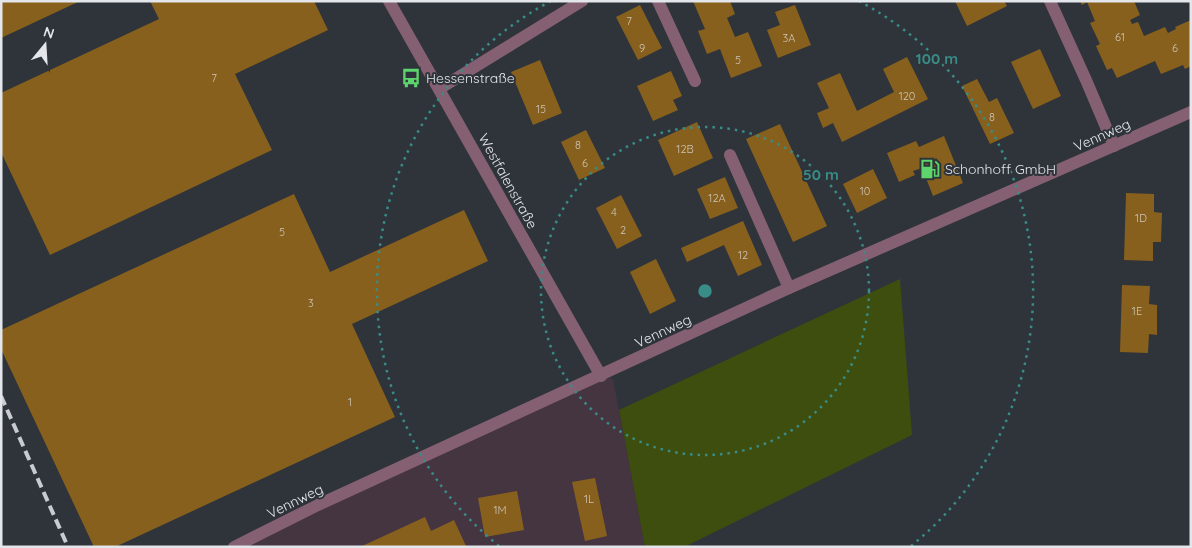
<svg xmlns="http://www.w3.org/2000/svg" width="1192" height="548" font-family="Quicksand,sans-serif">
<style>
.commercial{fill:#453541}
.green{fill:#3e4e0e}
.building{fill:#88601e}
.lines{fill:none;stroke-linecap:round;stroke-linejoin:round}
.minor{stroke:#846072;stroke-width:12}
.rail{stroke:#c8cbd0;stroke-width:4;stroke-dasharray:10 5;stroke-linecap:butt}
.ring{fill:none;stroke:#398c87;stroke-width:2.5;stroke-dasharray:2.5 5}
.labels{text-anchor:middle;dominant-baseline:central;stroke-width:4;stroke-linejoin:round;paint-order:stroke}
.number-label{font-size:11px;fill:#ccc4b7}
.poi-label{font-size:14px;fill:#e3e6ea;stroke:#2e343a;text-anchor:start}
.street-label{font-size:14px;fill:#e3e6ea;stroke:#2e343a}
.centre{fill:#398c87;stroke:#2e343a;stroke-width:2.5}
.ring-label{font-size:15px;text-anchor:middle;font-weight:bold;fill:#398c87;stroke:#2e343a;stroke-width:4;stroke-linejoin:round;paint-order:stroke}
</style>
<rect width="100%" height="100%" fill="#2e343a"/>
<polygon class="commercial" points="601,376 613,379 645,547 234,547"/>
<polygon class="green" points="900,279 912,435 684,547 645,547 619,410"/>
<g class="building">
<polygon points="1,1 80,1 1,38"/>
<polygon points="150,1 314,1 328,30 235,74 272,150 50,255 1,152 1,93 159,19"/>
<polygon points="693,1 730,1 735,14 727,18 735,37 748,32 762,66 731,78 720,49 707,54 698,31 705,29"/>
<polygon points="955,1 1004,1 1007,6 967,26"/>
<polygon points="1080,1 1134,1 1140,15 1130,20 1132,24 1138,22 1144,36 1165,27 1168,33 1176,29 1175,27 1191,20 1191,66 1185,69 1183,65 1161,74 1155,61 1117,78 1112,68 1107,70 1096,46 1100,44 1090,23 1095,21 1087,2 1082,5"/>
<polygon points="640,5 662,48 638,60 616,17"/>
<polygon points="795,5 811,45 778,58 767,30 780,25 775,12"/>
<polygon points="1040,49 1061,96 1033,109 1011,62"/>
<polygon points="907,57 928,99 842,142 833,123 823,128 817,113 829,108 817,83 840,73 857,111 894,92 883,69"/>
<polygon points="540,60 562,113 533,125 511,72"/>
<polygon points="671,71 682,96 673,100 678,110 653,121 637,86"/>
<polygon points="977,79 989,102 997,98 1014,133 990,144 962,86"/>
<polygon points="697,122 713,158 674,176 658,140"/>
<polygon points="780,124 827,226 793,242 746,139"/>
<polygon points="586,130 605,168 579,180 561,142"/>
<polygon points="944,136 963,183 933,196 922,168 913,171 915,175 899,182 887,153 916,141 919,147"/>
<polygon points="873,169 887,198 857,213 843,184"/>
<polygon points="725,177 738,208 710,219 697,189"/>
<polygon points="1126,193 1154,194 1154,212 1162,213 1161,242 1153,242 1153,261 1124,260"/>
<polygon points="294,194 330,272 464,210 488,261 352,324 395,417 115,547 94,547 1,349 1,330"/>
<polygon points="621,195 642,236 617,249 596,208"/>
<polygon points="743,221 762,265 738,276 724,245 687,262 681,248"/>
<polygon points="656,259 676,301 650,314 630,272"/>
<polygon points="1122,285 1150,286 1149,304 1157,305 1157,335 1149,334 1148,353 1120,352"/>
<polygon points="595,478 607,536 585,541 572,482"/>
<polygon points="517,491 524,530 485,537 478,498"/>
<polygon points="425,517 431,531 454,520 466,546 360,547"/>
</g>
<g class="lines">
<g class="minor">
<polyline points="389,1 601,376"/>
<polyline points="658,1 695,81"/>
<polyline points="1050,1 1086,80 1114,146"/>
<polyline points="439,89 582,1"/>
<polyline points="730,155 789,288"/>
<polyline points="234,547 318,505 789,288 1191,112"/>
</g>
<polyline class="rail" points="1,396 68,547"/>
</g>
<g class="ring">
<circle cx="705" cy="291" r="164"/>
<path d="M499 546A328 328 0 0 1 551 1M859 1A328 328 0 0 1 911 546"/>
</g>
<defs>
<symbol id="bus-bare" viewBox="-9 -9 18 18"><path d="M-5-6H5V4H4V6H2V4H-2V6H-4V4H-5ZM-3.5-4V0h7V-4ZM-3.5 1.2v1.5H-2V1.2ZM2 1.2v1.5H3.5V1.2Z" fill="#5ed56c" stroke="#2e343a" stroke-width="2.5" paint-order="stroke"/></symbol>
<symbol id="fuel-bare" viewBox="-9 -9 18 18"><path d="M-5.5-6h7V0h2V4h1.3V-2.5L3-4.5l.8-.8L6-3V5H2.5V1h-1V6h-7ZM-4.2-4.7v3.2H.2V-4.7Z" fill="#5ed56c" stroke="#2e343a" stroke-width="2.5" paint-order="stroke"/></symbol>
</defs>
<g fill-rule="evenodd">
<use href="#bus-bare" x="397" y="64" width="28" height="28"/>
<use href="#fuel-bare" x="916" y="155" width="28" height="28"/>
</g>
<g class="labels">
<g class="number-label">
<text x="629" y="21">7</text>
<text x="1120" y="37">61</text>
<text x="789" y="38">3A</text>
<text x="642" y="48">9</text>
<text x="1175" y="48">6</text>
<text x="738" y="60">5</text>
<text x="214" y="78">7</text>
<text x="907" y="96">120</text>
<text x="541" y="109">15</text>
<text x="992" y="117">8</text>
<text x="578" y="145">8</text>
<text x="685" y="149">12B</text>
<text x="585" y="163">6</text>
<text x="865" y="191">10</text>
<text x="717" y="198">12A</text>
<text x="614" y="212">4</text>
<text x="1141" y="218">1D</text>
<text x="623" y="230">2</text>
<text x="282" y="232">5</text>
<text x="743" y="255">12</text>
<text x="311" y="303">3</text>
<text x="1137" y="311">1E</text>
<text x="350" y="402">1</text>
<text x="589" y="499">1L</text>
<text x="500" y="510">1M</text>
</g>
<g class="poi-label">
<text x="426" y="78">Hessenstraße</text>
<text x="945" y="169">Schonhoff GmbH</text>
</g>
<g class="street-label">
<text transform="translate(1102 135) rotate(-24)">Vennweg</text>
<text transform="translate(508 181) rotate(61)">Westfalenstraße</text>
<text transform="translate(663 331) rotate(-25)">Vennweg</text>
<text transform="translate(295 501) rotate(-26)">Vennweg</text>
</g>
</g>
<circle cx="705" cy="291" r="8" class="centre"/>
<g class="ring-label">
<text x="937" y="64">100 m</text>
<text x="821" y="180">50 m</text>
</g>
<rect width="1192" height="548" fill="none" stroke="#e3e6ea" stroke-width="5"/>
<g transform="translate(45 45) rotate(18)" stroke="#2e343a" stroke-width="4" paint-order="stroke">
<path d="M0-4L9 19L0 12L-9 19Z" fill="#e3e6ea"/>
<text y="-8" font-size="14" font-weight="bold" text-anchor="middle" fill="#e3e6ea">N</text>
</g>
</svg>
